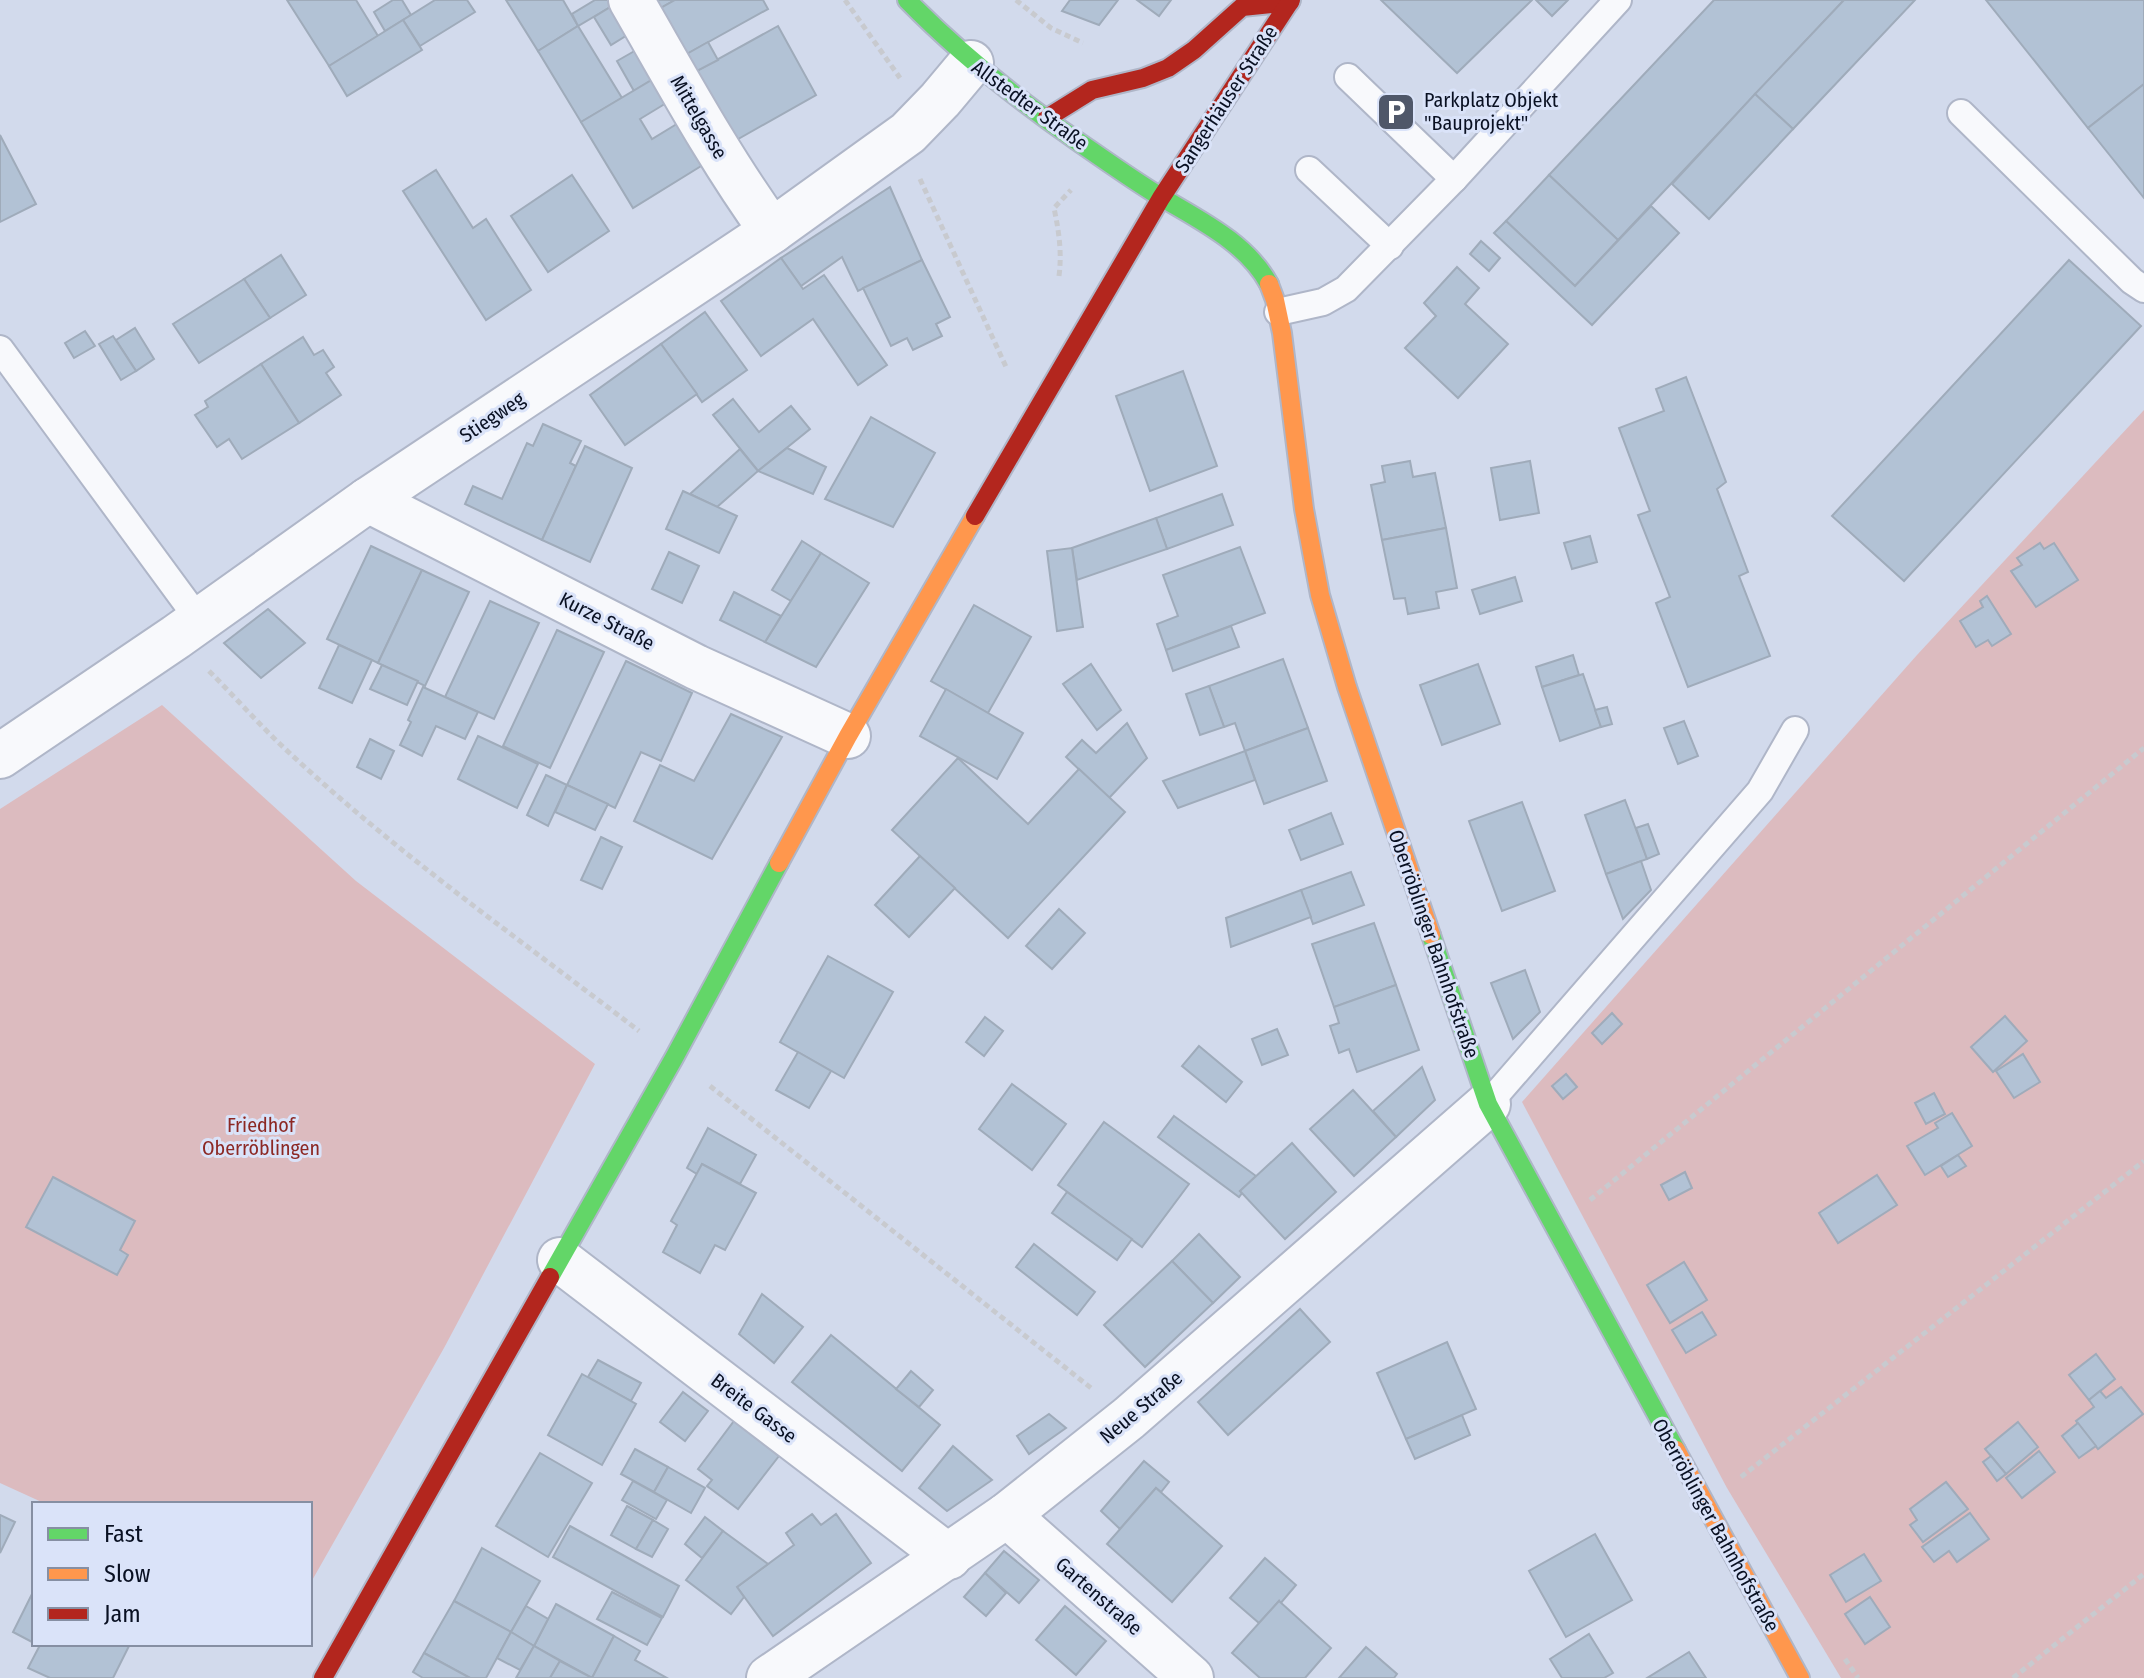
<svg xmlns="http://www.w3.org/2000/svg" width="2144" height="1678" font-family="'Fira Sans Condensed',sans-serif">
<style>
.green{fill:#dcbbbf}
.building{fill:#b2c2d5;stroke:#9fabba;stroke-width:2}
.lines{fill:none;stroke-linecap:round;stroke-linejoin:round}
.lane-casing{stroke:#afb6c8;stroke-width:30}
.street-casing{stroke:#afb6c8;stroke-width:48}
.fast-casing{stroke:#afb6c8;stroke-width:22}
.slow-casing{stroke:#afb6c8;stroke-width:22}
.jam-casing{stroke:#afb6c8;stroke-width:22}
.path{stroke:#c8cacf;stroke-width:5;stroke-dasharray:6 4;stroke-linecap:butt}
.lane{stroke:#f8f9fc;stroke-width:26}
.street{stroke:#f8f9fc;stroke-width:44}
.fast{stroke:#63d668;stroke-width:18}
.slow{stroke:#ff974d;stroke-width:18}
.jam{stroke:#b3261e;stroke-width:18}
.labels{text-anchor:middle;dominant-baseline:central;stroke-width:6;stroke-linejoin:round;paint-order:stroke}
.street-label{font-size:20px;fill:#091022;stroke:#dae3f9}
.poi-label{font-size:20px;fill:#091022;stroke:#dae3f9;text-anchor:start}
.park-label{font-size:20px;fill:#8c2824;stroke:#dae3f9}
</style>
<rect width="100%" height="100%" fill="#d2daec"/>
<g class="green">
<polygon points="2144,410 2144,1678 1841,1678 1727,1488 1522,1102 1917,655"/>
<polygon points="162,705 356,881 595,1064 444,1348 310,1584 310,1504 46,1504 0,1483 0,809"/>
</g>
<g class="building">
<polygon points="287,0 356,0 378,36 329,66"/>
<polygon points="393,0 402,0 411,15 385,31 374,12"/>
<polygon points="435,0 467,0 475,12 420,46 403,20"/>
<polygon points="506,0 563,0 578,26 538,51"/>
<polygon points="595,0 608,0 612,6 578,26 572,14"/>
<polygon points="653,0 675,0 659,9"/>
<polygon points="675,0 763,0 768,9 685,55 659,9"/>
<polygon points="1070,0 1118,0 1099,25 1062,11"/>
<polygon points="1137,0 1171,0 1159,16"/>
<polygon points="1381,0 1532,0 1457,73"/>
<polygon points="1536,0 1568,0 1552,16"/>
<polygon points="1714,0 1844,0 1618,240 1549,175"/>
<polygon points="1844,0 1915,0 1793,129 1755,94"/>
<polygon points="1986,0 2144,0 2144,84 2088,128"/>
<polygon points="612,6 629,34 611,45 594,17"/>
<polygon points="403,20 422,50 347,96 329,66"/>
<polygon points="578,26 622,98 581,122 538,51"/>
<polygon points="778,26 816,95 733,142 695,72"/>
<polygon points="708,42 718,60 695,72 685,55"/>
<polygon points="638,49 655,78 634,91 617,61"/>
<polygon points="655,78 668,102 640,119 652,139 680,122 706,163 633,208 581,122"/>
<polygon points="2144,84 2144,198 2088,128"/>
<polygon points="1755,94 1793,129 1709,219 1672,184"/>
<polygon points="0,135 36,204 0,222"/>
<polygon points="436,170 473,228 486,219 531,290 486,320 403,191"/>
<polygon points="572,175 609,231 548,272 511,216"/>
<polygon points="1549,175 1618,240 1575,286 1506,221"/>
<polygon points="890,187 922,260 858,291 842,257 801,286 781,258"/>
<polygon points="1651,206 1679,233 1592,325 1494,233 1506,221 1575,286"/>
<polygon points="1481,241 1500,258 1489,271 1470,254"/>
<polygon points="281,255 306,295 270,318 244,279"/>
<polygon points="781,258 803,289 824,275 887,365 858,385 813,319 761,356 721,301"/>
<polygon points="922,260 950,317 936,324 942,336 913,350 907,338 891,346 863,288"/>
<polygon points="2069,260 2141,326 1904,581 1832,516"/>
<polygon points="1457,267 1479,288 1465,304 1508,344 1458,398 1405,348 1436,316 1424,303"/>
<polygon points="244,279 270,318 199,363 173,324"/>
<polygon points="705,312 747,370 702,402 661,344"/>
<polygon points="135,328 154,359 136,371 116,340"/>
<polygon points="85,331 95,346 74,358 65,343"/>
<polygon points="113,336 136,371 121,380 99,344"/>
<polygon points="303,337 314,355 323,350 334,367 326,373 341,395 299,423 261,364"/>
<polygon points="661,344 697,394 625,445 590,395"/>
<polygon points="261,364 299,423 242,459 229,439 217,447 195,415 208,407 205,401"/>
<polygon points="1183,371 1217,466 1150,491 1116,396"/>
<polygon points="1686,377 1726,482 1717,489 1748,572 1739,576 1770,656 1688,687 1656,603 1670,597 1638,515 1650,511 1619,428 1664,411 1656,389"/>
<polygon points="733,399 759,432 791,406 810,429 758,471 713,415"/>
<polygon points="871,417 935,453 893,527 825,499"/>
<polygon points="543,424 581,441 570,463 576,466 542,540 465,504 473,486 502,499 527,443 533,446"/>
<polygon points="585,446 632,468 590,562 542,540"/>
<polygon points="787,448 826,467 813,494 758,471"/>
<polygon points="740,449 758,471 717,507 690,494"/>
<polygon points="1410,461 1413,477 1435,473 1446,528 1382,540 1371,485 1385,482 1382,466"/>
<polygon points="1530,461 1539,513 1500,520 1491,468"/>
<polygon points="683,491 737,516 719,553 666,529"/>
<polygon points="1222,494 1233,525 1167,549 1156,518"/>
<polygon points="1156,518 1167,549 1077,580 1072,548"/>
<polygon points="1446,528 1457,588 1436,592 1439,608 1408,614 1405,598 1394,599 1382,540"/>
<polygon points="1590,536 1597,562 1572,569 1564,543"/>
<polygon points="802,541 821,553 791,601 772,590"/>
<polygon points="2040,543 2044,549 2054,543 2078,580 2036,607 2011,571 2022,565 2017,558"/>
<polygon points="371,546 422,570 378,663 327,639"/>
<polygon points="1240,547 1265,613 1166,650 1157,624 1178,616 1163,575"/>
<polygon points="1072,548 1083,627 1057,631 1047,551"/>
<polygon points="669,552 699,566 682,603 652,589"/>
<polygon points="821,553 869,583 816,667 765,642"/>
<polygon points="422,570 469,592 425,686 378,663"/>
<polygon points="1515,577 1522,601 1480,614 1472,590"/>
<polygon points="734,592 781,616 765,642 720,620"/>
<polygon points="1987,596 2011,634 1992,646 1988,640 1976,647 1960,621 1983,607 1980,601"/>
<polygon points="490,601 539,623 494,719 445,697"/>
<polygon points="974,605 1031,637 988,713 931,681"/>
<polygon points="268,609 305,643 261,678 224,643"/>
<polygon points="1231,626 1239,647 1173,671 1166,650"/>
<polygon points="557,630 604,652 550,768 503,746"/>
<polygon points="339,645 372,660 352,703 319,688"/>
<polygon points="1573,655 1579,675 1542,687 1536,667"/>
<polygon points="1283,659 1308,728 1245,751 1235,723 1224,727 1209,686"/>
<polygon points="626,661 692,693 661,761 641,752 615,808 567,785"/>
<polygon points="1091,664 1121,710 1097,730 1063,684"/>
<polygon points="1478,664 1500,724 1442,745 1420,685"/>
<polygon points="382,665 418,681 407,705 370,689"/>
<polygon points="1583,674 1601,727 1560,741 1542,687"/>
<polygon points="1209,686 1224,727 1200,735 1186,694"/>
<polygon points="423,687 478,712 465,739 436,726 422,756 400,745 411,722 408,720"/>
<polygon points="946,689 1023,733 997,779 920,736"/>
<polygon points="1607,707 1612,724 1601,727 1595,710"/>
<polygon points="731,714 782,737 712,859 634,821 660,765 694,781"/>
<polygon points="1684,721 1698,756 1678,764 1664,728"/>
<polygon points="1127,723 1147,758 1109,798 1066,757 1082,740 1096,753"/>
<polygon points="1308,728 1327,781 1264,804 1245,751"/>
<polygon points="478,736 538,764 517,808 458,779"/>
<polygon points="370,739 394,751 381,779 357,767"/>
<polygon points="1245,751 1255,780 1178,808 1163,781"/>
<polygon points="958,758 1028,824 1079,769 1125,812 1008,938 892,830"/>
<polygon points="546,775 567,785 548,826 527,815"/>
<polygon points="567,785 608,804 595,830 555,812"/>
<polygon points="1625,800 1647,859 1606,874 1585,815"/>
<polygon points="1522,802 1555,891 1502,911 1469,821"/>
<polygon points="1331,813 1343,844 1301,860 1289,830"/>
<polygon points="1648,824 1659,854 1647,859 1636,828"/>
<polygon points="601,837 622,847 602,889 581,880"/>
<polygon points="920,856 955,888 909,937 875,905"/>
<polygon points="1641,861 1651,890 1623,919 1606,874"/>
<polygon points="1351,872 1364,905 1313,924 1301,890"/>
<polygon points="1301,890 1311,917 1231,947 1226,918"/>
<polygon points="1059,909 1085,933 1052,969 1026,946"/>
<polygon points="1374,923 1396,985 1334,1007 1312,944"/>
<polygon points="828,956 893,992 844,1078 780,1042"/>
<polygon points="1525,970 1540,1012 1513,1039 1491,983"/>
<polygon points="1396,985 1419,1050 1357,1072 1349,1049 1339,1053 1330,1026 1339,1023 1334,1007"/>
<polygon points="1612,1013 1622,1024 1602,1044 1592,1033"/>
<polygon points="2005,1016 2027,1041 1993,1072 1971,1047"/>
<polygon points="985,1017 1003,1031 984,1056 966,1042"/>
<polygon points="1277,1029 1288,1055 1262,1065 1252,1039"/>
<polygon points="1199,1046 1242,1082 1226,1102 1182,1066"/>
<polygon points="798,1052 831,1071 809,1108 776,1090"/>
<polygon points="2023,1054 2040,1082 2014,1098 1996,1071"/>
<polygon points="1422,1067 1435,1100 1396,1137 1373,1111"/>
<polygon points="1566,1074 1577,1087 1563,1099 1552,1086"/>
<polygon points="1012,1084 1066,1124 1032,1170 979,1129"/>
<polygon points="1353,1090 1396,1137 1354,1176 1310,1129"/>
<polygon points="1934,1093 1945,1114 1926,1124 1915,1103"/>
<polygon points="1952,1113 1972,1146 1925,1175 1907,1146 1938,1128 1935,1123"/>
<polygon points="1174,1116 1256,1176 1240,1191 1242,1193 1239,1197 1158,1137"/>
<polygon points="1104,1122 1189,1184 1142,1247 1058,1185"/>
<polygon points="708,1128 756,1155 740,1184 702,1164 697,1174 687,1168"/>
<polygon points="1292,1143 1336,1192 1285,1239 1240,1191"/>
<polygon points="1958,1155 1966,1166 1948,1177 1941,1166"/>
<polygon points="702,1164 756,1193 725,1250 715,1245 700,1273 663,1252 677,1225 671,1221"/>
<polygon points="1685,1172 1692,1188 1669,1200 1661,1185"/>
<polygon points="1877,1175 1897,1205 1838,1243 1819,1213"/>
<polygon points="53,1177 135,1221 120,1250 128,1255 117,1275 26,1227"/>
<polygon points="1067,1192 1132,1239 1117,1260 1052,1213"/>
<polygon points="1199,1234 1240,1277 1213,1303 1172,1261"/>
<polygon points="1034,1244 1095,1292 1077,1315 1016,1267"/>
<polygon points="1172,1261 1213,1303 1145,1367 1104,1325"/>
<polygon points="1684,1262 1707,1300 1670,1323 1647,1285"/>
<polygon points="762,1294 803,1327 774,1363 739,1334"/>
<polygon points="1300,1309 1330,1342 1228,1435 1198,1402"/>
<polygon points="1702,1312 1716,1335 1686,1353 1672,1330"/>
<polygon points="831,1335 940,1425 902,1471 792,1382"/>
<polygon points="1447,1342 1476,1409 1406,1439 1377,1373"/>
<polygon points="2096,1354 2115,1379 2089,1400 2069,1375"/>
<polygon points="598,1360 641,1383 631,1401 588,1377"/>
<polygon points="911,1371 933,1390 919,1407 896,1389"/>
<polygon points="582,1374 636,1404 602,1465 548,1435"/>
<polygon points="2121,1387 2143,1414 2098,1449 2076,1421 2094,1407 2089,1400 2100,1391 2106,1398"/>
<polygon points="683,1392 708,1411 685,1441 660,1422"/>
<polygon points="1049,1414 1066,1428 1029,1454 1017,1436"/>
<polygon points="1462,1415 1470,1435 1415,1459 1406,1439"/>
<polygon points="734,1421 779,1456 738,1509 707,1486 712,1480 698,1469"/>
<polygon points="2018,1422 2038,1447 2006,1474 1985,1449"/>
<polygon points="2078,1423 2096,1446 2079,1458 2062,1436"/>
<polygon points="953,1446 992,1480 947,1511 919,1488"/>
<polygon points="635,1449 668,1467 654,1492 621,1474"/>
<polygon points="2039,1451 2055,1472 2022,1498 2006,1478"/>
<polygon points="540,1453 592,1483 548,1557 496,1526"/>
<polygon points="1991,1456 2006,1474 1997,1481 1983,1462"/>
<polygon points="1144,1461 1169,1482 1161,1492 1156,1488 1120,1529 1101,1511"/>
<polygon points="668,1467 705,1488 691,1513 654,1492"/>
<polygon points="633,1481 667,1500 656,1519 622,1500"/>
<polygon points="1946,1482 1968,1509 1923,1542 1910,1525 1917,1520 1910,1509"/>
<polygon points="1156,1488 1222,1546 1172,1602 1107,1544"/>
<polygon points="627,1506 653,1520 636,1549 611,1535"/>
<polygon points="1970,1513 1989,1539 1957,1562 1949,1551 1934,1562 1922,1547"/>
<polygon points="812,1514 821,1525 836,1514 871,1563 773,1636 737,1587 794,1545 786,1533"/>
<polygon points="0,1515 15,1522 0,1553"/>
<polygon points="705,1517 723,1531 702,1558 685,1544"/>
<polygon points="653,1520 668,1529 652,1557 636,1549"/>
<polygon points="570,1526 679,1586 663,1617 553,1557"/>
<polygon points="723,1531 768,1564 737,1587 744,1597 731,1614 686,1580"/>
<polygon points="1595,1534 1632,1600 1566,1637 1529,1571"/>
<polygon points="482,1548 540,1581 511,1632 454,1601"/>
<polygon points="1004,1551 1039,1580 1019,1603 985,1573"/>
<polygon points="1864,1554 1881,1581 1846,1602 1830,1575"/>
<polygon points="1265,1558 1296,1585 1280,1604 1279,1601 1259,1623 1230,1598"/>
<polygon points="985,1573 1006,1593 986,1616 964,1597"/>
<polygon points="34,1590 34,1643 13,1632"/>
<polygon points="612,1592 662,1618 647,1645 597,1619"/>
<polygon points="1870,1597 1890,1627 1865,1644 1845,1614"/>
<polygon points="454,1601 511,1632 486,1678 470,1678 424,1653"/>
<polygon points="1279,1601 1331,1648 1305,1678 1260,1678 1232,1653"/>
<polygon points="556,1604 614,1636 592,1678 534,1646"/>
<polygon points="526,1606 548,1619 534,1646 511,1632"/>
<polygon points="1065,1606 1106,1641 1076,1675 1036,1640"/>
<polygon points="511,1632 534,1646 520,1670 497,1658"/>
<polygon points="1589,1634 1613,1673 1604,1678 1562,1678 1550,1659"/>
<polygon points="614,1636 640,1651 635,1660 667,1678 592,1678"/>
<polygon points="37,1644 130,1644 113,1678 50,1678 28,1668 40,1645"/>
<polygon points="534,1646 560,1661 550,1678 516,1678"/>
<polygon points="1366,1647 1397,1674 1394,1678 1339,1678"/>
<polygon points="1689,1652 1706,1678 1647,1678"/>
<polygon points="424,1653 470,1678 423,1678 413,1672"/>
<polygon points="560,1661 592,1678 550,1678"/>
</g>
<g class="lines">
<defs>
<g id="lane">
<polyline points="1348,77 1454,179"/>
<polyline points="1961,113 2132,281 2144,289"/>
<polyline points="1309,170 1390,246"/>
<polyline points="1278,312 1323,302 1346,289 1454,179 1618,0"/>
<polyline points="0,349 199,620"/>
<polyline points="1488,1104 1760,791 1795,730"/>
</g>
<g id="street">
<path d="M631,0c45,78 88,158 141,231"/>
<polyline points="368,500 696,667 848,736"/>
<polyline points="0,756 176,637 368,500 772,231 908,133 940,100 971,63"/>
<polyline points="560,1260 949,1557"/>
<polyline points="1007,1515 1191,1678"/>
<polyline points="769,1678 1007,1515 1129,1418 1488,1104"/>
</g>
<g id="fast">
<path d="M907,0c53,54 111,100 173,143 25,17 50,35 76,51 39,24 90,47 113,90"/>
<polyline points="1431,935 1488,1104 1676,1450"/>
<polyline points="550,1277 674,1058 779,863"/>
</g>
<g id="slow">
<polyline points="1269,284 1275,300 1282,333 1304,509 1320,595 1347,687 1431,935"/>
<polyline points="779,863 848,736 975,516"/>
<polyline points="1676,1450 1800,1678"/>
</g>
<g id="jam">
<polyline points="1047,118 1092,90 1143,78 1168,68 1194,50 1242,7 1290,2"/>
<polyline points="975,516 1161,198 1291,0"/>
<polyline points="323,1678 550,1277"/>
</g>
</defs>
<use href="#lane" class="lane-casing"/>
<use href="#street" class="street-casing"/>
<use href="#fast" class="fast-casing"/>
<use href="#slow" class="slow-casing"/>
<use href="#jam" class="jam-casing"/>
<g class="path">
<polyline points="845,0 900,78"/>
<polyline points="1016,0 1051,28 1083,43"/>
<polyline points="920,179 1007,369"/>
<path d="M1059,276c3,-24 0,-44 -5,-68l17,-18"/>
<path d="M209,671c24,24 47,50 72,74 111,105 237,193 358,286"/>
<polyline points="710,1086 1091,1388"/>
<polyline points="1590,1200 2144,748"/>
<polyline points="1741,1477 2144,1161"/>
<polyline points="1845,1659 1858,1678"/>
<polyline points="2013,1678 2144,1574"/>
</g>
<use href="#lane" class="lane"/>
<use href="#street" class="street"/>
<use href="#fast" class="fast"/>
<use href="#slow" class="slow"/>
<use href="#jam" class="jam"/>
</g>
<defs>
<symbol id="parking-square" viewBox="-11 -11 22 22"><rect x="-9" y="-9" width="18" height="18" rx="4" fill="#4f5769" stroke="#dae3f9"/><path d="M-3.5-5.5H1a3.5 3.5 0 0 1 0 7H-1V5.5H-3.5ZM-1-3.4V-.6H.8a1.4 1.4 0 0 0 0-2.8Z" fill="#fff"/></symbol>
</defs>
<g fill-rule="evenodd">
<use href="#parking-square" x="1374" y="90" width="44" height="44"/>
</g>
<g class="labels">
<g class="street-label">
<text transform="translate(1226 99) rotate(-57)">Sangerhäuser Straße</text>
<text transform="translate(1030 105) rotate(36)">Allstedter Straße</text>
<text transform="translate(699 117) rotate(60)">Mittelgasse</text>
<text transform="translate(492 417) rotate(-34)">Stiegweg</text>
<text transform="translate(607 621) rotate(27)">Kurze Straße</text>
<text transform="translate(1434 944) rotate(71)">Oberröblinger Bahnhofstraße</text>
<text transform="translate(1141 1407) rotate(-40)">Neue Straße</text>
<text transform="translate(754 1408) rotate(37)">Breite Gasse</text>
<text transform="translate(1716 1525) rotate(61)">Oberröblinger Bahnhofstraße</text>
<text transform="translate(1099 1596) rotate(41)">Gartenstraße</text>
</g>
<g class="poi-label">
<text x="1424" y="100">Parkplatz Objekt<tspan x="1424" dy="23">"Bauprojekt"</tspan></text>
</g>
<g class="park-label">
<text x="261" y="1125">Friedhof<tspan x="261" dy="23">Oberröblingen</tspan></text>
</g>
</g>
<rect x="32" y="1502" width="280" height="144" fill="#dae3f9" stroke="#868fa3" stroke-width="2"/>
<rect x="48" y="1528" width="40" height="12" fill="#63d668" stroke="#868fa3" stroke-width="2"/>
<text x="104" y="1542" font-size="24" fill="#091022">Fast</text>
<rect x="48" y="1568" width="40" height="12" fill="#ff974d" stroke="#868fa3" stroke-width="2"/>
<text x="104" y="1582" font-size="24" fill="#091022">Slow</text>
<rect x="48" y="1608" width="40" height="12" fill="#b3261e" stroke="#868fa3" stroke-width="2"/>
<text x="104" y="1622" font-size="24" fill="#091022">Jam</text>
</svg>
